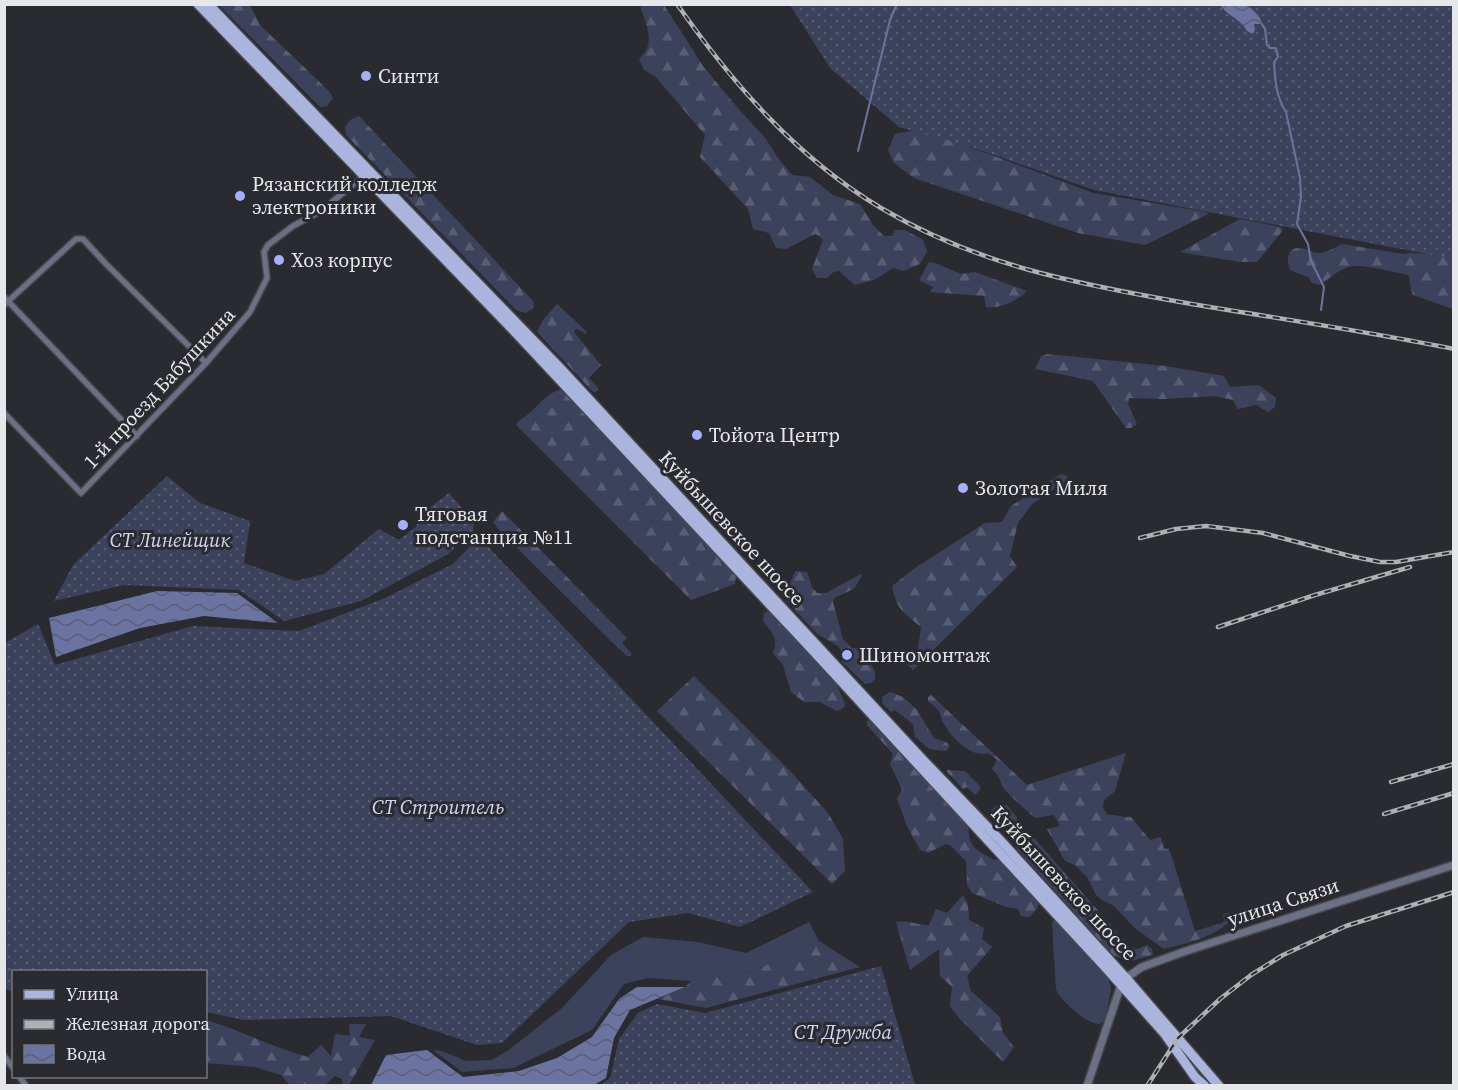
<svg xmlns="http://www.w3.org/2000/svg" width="1458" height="1090" font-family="'Source Serif 4',serif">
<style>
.grass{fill:#3d425c}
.forest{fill:url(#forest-firs)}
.garden{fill:url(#garden-dots)}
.water{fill:url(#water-waves)}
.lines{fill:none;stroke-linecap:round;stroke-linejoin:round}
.stream{stroke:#6b73a0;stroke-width:2}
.minor-casing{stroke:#48494f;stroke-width:8}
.tertiary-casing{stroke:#48494f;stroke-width:10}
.primary-casing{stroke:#48494f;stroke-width:12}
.minor{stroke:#6c7084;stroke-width:5}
.tertiary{stroke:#6c7084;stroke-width:7}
.primary{stroke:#abb4dd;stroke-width:9}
.rail-casing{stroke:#afb0b4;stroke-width:4.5}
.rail{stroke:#2a2b31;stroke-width:2;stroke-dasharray:7;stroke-linecap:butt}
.poi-dot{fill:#a5b1fc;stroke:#2a2b31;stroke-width:2}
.labels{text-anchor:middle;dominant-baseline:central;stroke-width:6;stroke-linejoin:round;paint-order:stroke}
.poi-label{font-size:20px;fill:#e6e7eb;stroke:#2a2b31;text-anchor:start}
.street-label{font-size:20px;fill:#e6e7eb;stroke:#2a2b31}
.park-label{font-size:20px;font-style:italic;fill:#d0d6f2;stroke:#2a2b31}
</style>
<defs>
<pattern id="forest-firs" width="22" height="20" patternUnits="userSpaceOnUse" patternTransform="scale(1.5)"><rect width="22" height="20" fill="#3d425c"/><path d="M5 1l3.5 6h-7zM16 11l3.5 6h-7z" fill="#595d74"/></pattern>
<pattern id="garden-dots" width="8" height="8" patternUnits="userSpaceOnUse" patternTransform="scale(1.5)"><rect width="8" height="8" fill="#3d425c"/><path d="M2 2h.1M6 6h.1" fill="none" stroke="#595d74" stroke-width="1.8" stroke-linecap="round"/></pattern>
<pattern id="water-waves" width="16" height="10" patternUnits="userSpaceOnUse" patternTransform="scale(1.5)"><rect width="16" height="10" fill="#6b73a0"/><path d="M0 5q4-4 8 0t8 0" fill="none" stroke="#5a5e78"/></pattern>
</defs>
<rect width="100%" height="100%" fill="#2a2b31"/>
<g class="grass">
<path d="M1058,919l50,57 3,13 -5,27 -3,6 -4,2c-13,0 -37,-23 -43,-34l-4,-68 2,-2z"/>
<polygon points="809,922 819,941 754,971 691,981 648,978 624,984 592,1030 513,1068 462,1072 433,1050 442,1051 466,1061 492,1060 510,1049 562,1008 611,955 643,937 698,942 746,953"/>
</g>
<g class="forest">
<polygon points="219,5 250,5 260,25 330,92 333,98 327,106 320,107"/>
<path d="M640,5h24l39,61 33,40 30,33 12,19 14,17 18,2 23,18 27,9 13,21 11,11h8l3,-6h10l18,10 4,11 -7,13 -16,7 -11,-3 -19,12 -19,5 -16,-14 -6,1 -6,6h-10l-5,-9 11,-29 -4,-4 -4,-2 -29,15 -10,-1 -7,-15 -16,-4 -5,-20 -48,-52 5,-22 -50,-59 -11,-6 -5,-11c18,-16 7,-34 1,-54z"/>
<polygon points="359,116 534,302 533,308 526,313 516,310 346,135 345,127 350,120"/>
<polygon points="921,129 1094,193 1206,212 1208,214 1145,245 1078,233 914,178 894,163 888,150 895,134"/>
<polygon points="1240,219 1281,227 1283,230 1257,262 1240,262 1180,252"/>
<path d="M1342,244l61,10 7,-1 43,2v54l-40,-14c-3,-7 -2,-13 -5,-20 -12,-3 -42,-10 -54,-9 -13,1 -24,12 -34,19l-8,-2 -4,-6 -18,-7c-4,-9 -3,-23 10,-22 6,0 12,5 19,5 8,0 16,-6 23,-9z"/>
<path d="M929,262l6,1 26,11 14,-2 52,19c-10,10 -27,18 -41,16l-2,-11 -54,-4 3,-5 -14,-7z"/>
<polygon points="557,304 587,332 586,334 577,329 575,329 574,332 601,365 589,378 599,389 596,392 592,391 537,332 543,320"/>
<polygon points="1047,354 1165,366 1224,376 1230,387 1259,385 1276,398 1275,407 1268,412 1256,405 1238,409 1233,400 1214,396 1164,399 1129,398 1128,404 1137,424 1131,428 1126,428 1093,381 1035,369 1041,356"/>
<path d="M564,389l172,185 -1,10 -44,16 -175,-175c3,-6 6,-6 11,-10 12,-9 20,-24 37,-26z"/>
<path d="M1061,474l6,2v4l-35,24 -14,19 -8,33 7,11 -104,103 -7,-7 12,-14 3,-22c-17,-14 -25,-18 -29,-41l23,-18 70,-45 17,-1 9,-16z"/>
<polygon points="502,511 627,638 622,643 631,653 631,656 627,656 611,641 501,532 493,522"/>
<polygon points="795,571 807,572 812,587 817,593 826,593 861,574 862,576 854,589 834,598 833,602 843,639 852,648 860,648 875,671 875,679 871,683 865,684 842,662 843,654 838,646 817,634 787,601 785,597"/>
<path d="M769,611l68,72c1,10 8,14 8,24l-8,4 -17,-9h-16l-13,-10 -8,-27 -10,-12c6,-16 -1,-20 -10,-32l1,-8z"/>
<polygon points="694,676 791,772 828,813 843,839 845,871 832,884 657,711"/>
<polygon points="890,692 903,697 916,709 934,738 948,743 949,748 945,751 929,749 915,737 913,724 895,710 891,712 882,703 882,697"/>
<path d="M931,695l96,90 99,-32 -11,38 -11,9 -1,7 4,8c9,-1 15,3 24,2l19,23 11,-3 3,12 5,-1 26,83 30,-9 -2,-6 3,-3 6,1v4c-14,19 -45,25 -68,31l-28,-20 -22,-23 -12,-6 -6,-5 -9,-18 -12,-12 -10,-4 -18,-32 13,-3 -6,-11 -19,3c-10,-9 -21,-18 -30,-28 -6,-8 -3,-12 -13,-21l5,-9 -8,-7c-17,6 -37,-15 -45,-29 -3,-4 -3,-9 -5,-13 -3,-4 -8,-7 -11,-10v-4z"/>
<path d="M871,719l97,105c1,24 6,25 27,36l6,-1 39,41 -3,9 -8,8 -8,-1 -3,-7 -12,-2 -34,-14 -5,-8 -1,-24 -15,-15 -5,-2 -18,9 -8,-3 -13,-24 -10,-27 5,-10 -12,-25 3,-10 -26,-29v-4z"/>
<polygon points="947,770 965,771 980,786 980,790 975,795 967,787 963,789 947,772"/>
<polygon points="997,805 1007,805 1017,818 1017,822 1002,828 991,816 990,812"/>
<polygon points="1025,836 1034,838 1131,948 1138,949 1147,945 1152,949 1153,955 1131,961 1114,956 1017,849 1016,845"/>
<path d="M963,895l5,9 1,16 15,8 -2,11 10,8 -25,29 4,15 29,26 3,16 11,14 -11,15 -44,-44 -9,-12 2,-19 -12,-11 -1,-27 -29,21 -14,-48c12,-2 20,3 33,3l7,-16 11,4z"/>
<polygon points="819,941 860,967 706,1008 658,999 685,987 691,981 754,971"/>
<path d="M206,1020c34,10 67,28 102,37l13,-12 10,11 4,-22 15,2 -1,-12h17l-7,13 16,3 -26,45h-6l-1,-6 -7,-3 -10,9h-35l-9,-10 -26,-8 -49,-4z"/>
</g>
<g class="garden">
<path d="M790,5h430c10,15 24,20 42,19l-17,-19h208v254l-359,-69 -123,-43 -72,-20 -69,-59z"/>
<polygon points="167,476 200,503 250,521 244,563 295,581 324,574 379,529 399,540 417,526 416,518 449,493 474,522 473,531 448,554 361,601 284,621 239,590 124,585 54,601 73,565"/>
<polygon points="479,537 813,892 740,927 688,913 629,922 502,1043 477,1045 391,1016 244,1020 206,1012 206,972 14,972 13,992 5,989 5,643 38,624 55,665 193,626 299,631 383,599 453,564"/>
<polygon points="881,966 915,1085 601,1085 610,1078 619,1039 638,1013 657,1004 705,1013"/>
</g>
<g class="water">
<path d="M1245,5c7,3 16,11 17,19h-8l1,6 -2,4 -6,-3c-5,-11 -20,-15 -27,-26z"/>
<polygon points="157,591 237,593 278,623 204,616 140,628 56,657 49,618"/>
<polygon points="637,987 685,987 630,1010 614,1038 606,1078 594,1085 371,1085 386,1055 427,1050 463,1077 519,1071 557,1058 592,1037 619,999"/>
</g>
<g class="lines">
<g class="stream">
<path d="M1262,24l3,5 2,16 3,3h6l2,9 -4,5c1,17 2,35 12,50l14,66 1,19 -4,27 11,20 3,17 13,26 -3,23"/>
<polyline points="858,151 890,20 897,4"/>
</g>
<defs>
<g id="minor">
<polyline points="4,297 137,436"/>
<polyline points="4,305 76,239 83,239 107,265 206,363"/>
<polyline points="4,413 81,493 206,363 250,312 267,278 264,252 268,245 293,226 321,211 365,175"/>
<polyline points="4,1056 14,1069"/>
<polyline points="19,1076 26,1086"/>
</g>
<g id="tertiary">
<polyline points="1126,978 1142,967 1186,951 1454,865"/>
<polyline points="1087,1086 1121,985"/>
</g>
<g id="primary">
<polyline points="198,4 517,334 804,641 1105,967 1164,1033 1195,1077 1205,1086"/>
<polyline points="208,4 560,368 924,761 999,839 1126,978 1219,1086"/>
</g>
</defs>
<use href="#minor" class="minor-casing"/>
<use href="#tertiary" class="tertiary-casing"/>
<use href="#primary" class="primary-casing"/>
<use href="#minor" class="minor"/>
<use href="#tertiary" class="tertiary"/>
<use href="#primary" class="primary"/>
<defs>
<g id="rail">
<path d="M677,4c55,79 120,154 204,204 96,57 196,76 305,95 89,15 179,28 268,46"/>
<polyline points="1140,538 1176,529 1206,526 1263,533 1350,556 1380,562 1396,562 1454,552"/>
<polyline points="1218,627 1315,595 1410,567"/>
<polyline points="1391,782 1454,764"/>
<polyline points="1384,814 1454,793"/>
<polyline points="1147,1086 1178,1038 1220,999 1251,975 1283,955 1346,926 1454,892"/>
</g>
</defs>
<use href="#rail" class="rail-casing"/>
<use href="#rail" class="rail"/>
</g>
<g class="poi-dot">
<circle cx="366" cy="76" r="6"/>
<circle cx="240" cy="196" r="6"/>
<circle cx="279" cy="260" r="6"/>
<circle cx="697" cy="435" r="6"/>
<circle cx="963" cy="488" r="6"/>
<circle cx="403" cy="525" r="6"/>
<circle cx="847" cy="655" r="6"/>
</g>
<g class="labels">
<g class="poi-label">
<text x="378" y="76">Синти</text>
<text x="252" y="184">Рязанский колледж<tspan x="252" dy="23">электроники</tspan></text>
<text x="291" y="260">Хоз корпус</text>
<text x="709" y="435">Тойота Центр</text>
<text x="975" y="488">Золотая Миля</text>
<text x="415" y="514">Тяговая<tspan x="415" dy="23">подстанция №11</tspan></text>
<text x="859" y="655">Шиномонтаж</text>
</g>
<g class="street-label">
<text transform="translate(159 388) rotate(-47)">1-й проезд Бабушкина</text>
<text transform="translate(732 528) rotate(47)">Куйбышевское шоссе</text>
<text transform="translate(1064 883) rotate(47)">Куйбышевское шоссе</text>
<text transform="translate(1283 902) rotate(-18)">улица Связи</text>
</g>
<g class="park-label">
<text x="170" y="540">СТ Линейщик</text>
<text x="438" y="807">СТ Строитель</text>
<text x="843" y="1032">СТ Дружба</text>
</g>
</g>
<rect width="1458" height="1090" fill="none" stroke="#e6e7eb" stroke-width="12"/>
<rect x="12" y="970" width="195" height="108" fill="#2a2b31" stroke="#75767b" stroke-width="1.5"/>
<rect x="24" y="990" width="30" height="9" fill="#abb4dd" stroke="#75767b" stroke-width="1.5"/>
<text x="66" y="1000" font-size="18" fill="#e6e7eb">Улица</text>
<rect x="24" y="1020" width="30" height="9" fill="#afb0b4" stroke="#75767b" stroke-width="1.5"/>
<text x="66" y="1030" font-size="18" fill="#e6e7eb">Железная дорога</text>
<rect x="24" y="1045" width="30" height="18" fill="url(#water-waves)" stroke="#75767b" stroke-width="1.5"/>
<text x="66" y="1060" font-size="18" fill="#e6e7eb">Вода</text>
</svg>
